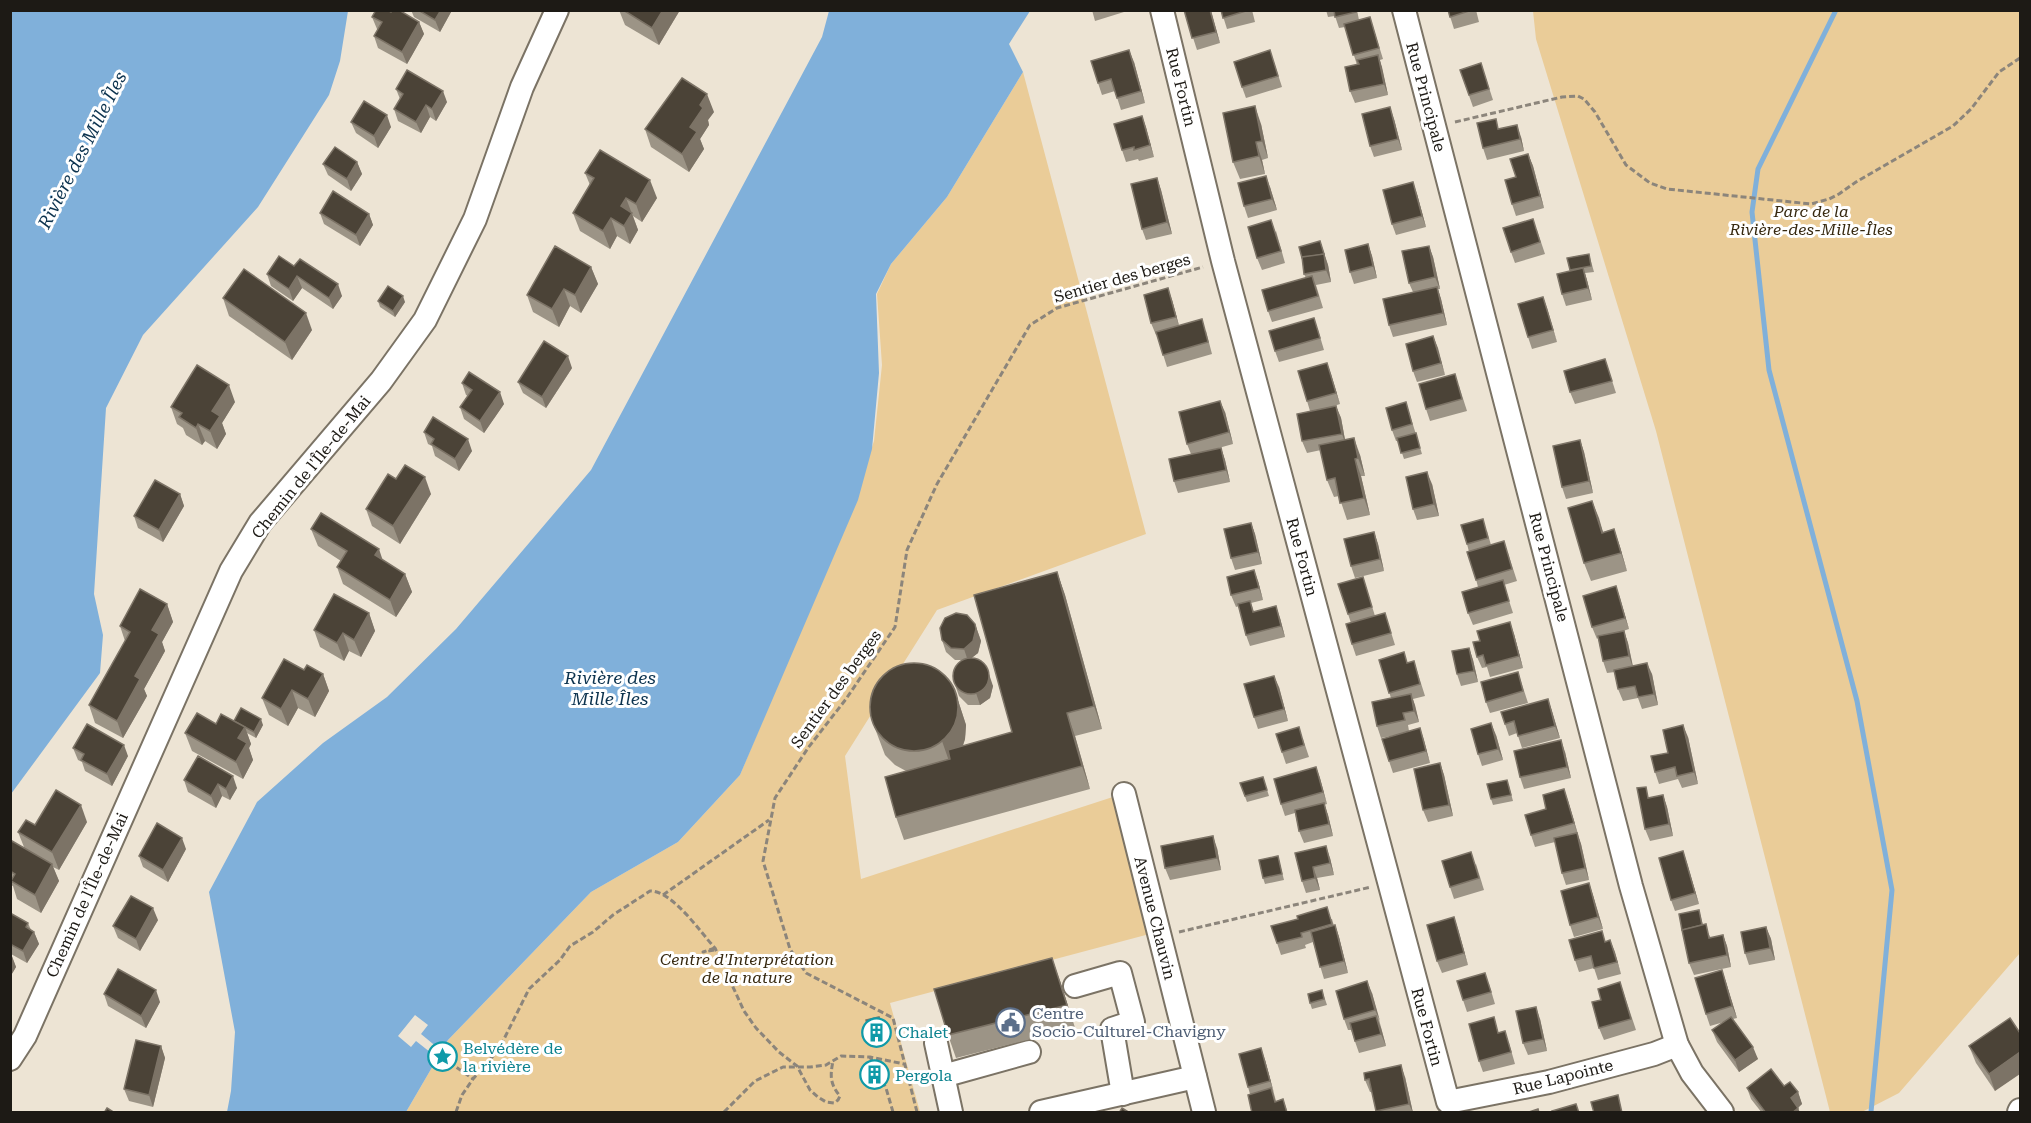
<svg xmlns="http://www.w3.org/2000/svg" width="2031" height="1123" font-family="'Roboto Serif',serif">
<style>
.green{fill:#eacc98}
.water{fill:#80b0da}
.pier{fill:#ede4d4}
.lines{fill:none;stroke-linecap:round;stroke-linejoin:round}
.stream{stroke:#80b0da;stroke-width:5}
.minor-casing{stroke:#7b7365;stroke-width:26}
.path{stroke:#8c857b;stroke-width:3;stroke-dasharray:6 3;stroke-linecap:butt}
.minor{stroke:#fff;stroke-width:22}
.wall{fill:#9c9486}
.shaded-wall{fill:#7c7366}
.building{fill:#4b4337;stroke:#7c7366;stroke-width:1.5}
.labels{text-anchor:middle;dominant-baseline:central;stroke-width:6;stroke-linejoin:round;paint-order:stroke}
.street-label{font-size:16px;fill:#1d1a15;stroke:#fff}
.park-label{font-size:16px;font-style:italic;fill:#36280f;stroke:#fff}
.service-label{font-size:16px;fill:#4e5e75;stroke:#fff;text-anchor:start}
.culture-label{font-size:16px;fill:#0d838f;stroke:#fff;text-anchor:start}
.water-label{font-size:18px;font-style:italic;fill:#0b324e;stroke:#fff}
</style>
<rect width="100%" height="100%" fill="#ede4d4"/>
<g class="green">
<polygon points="1533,11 2020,11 2020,953 1899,1093 1862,1112 1830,1112 1656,431 1536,39"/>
<polygon points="1023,72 1146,534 937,610 845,756 861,879 1122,794 1157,932 890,1003 920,1112 406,1112 448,1040 591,892 678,842 740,775 856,496 874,441 882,365 877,294 891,264 947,197"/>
</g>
<g class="water">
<polygon points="11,10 348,11 340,61 329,95 258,207 143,335 106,408 94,594 103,635 100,673 11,794"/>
<polygon points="829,11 1030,11 1009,44 1023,72 947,197 891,264 876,294 879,373 872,449 858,500 740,775 678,842 591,892 448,1040 406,1112 227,1112 231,1091 235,1032 209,892 257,802 323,743 387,697 456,629 591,470 822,37"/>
</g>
<polygon class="pier" points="415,1015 428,1025 421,1034 444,1053 440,1060 416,1041 411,1047 398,1036"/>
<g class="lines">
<polyline class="stream" points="1836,10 1758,169 1752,212 1769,370 1857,701 1892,890 1871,1112"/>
<defs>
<g id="minor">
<polyline points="1162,10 1223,261 1448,1102 1549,1082 1654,1054 1677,1045"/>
<polyline points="1404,10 1631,886 1677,1045 1692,1073 1722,1112"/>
<polyline points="1124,794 1204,1112"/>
<polyline points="1075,986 1120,973 1133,1022 1112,1029 1123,1094"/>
<polyline points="936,1043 951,1112"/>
<polyline points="10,1059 25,1036 231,571 260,523 381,381 425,320 475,219 522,87 557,10"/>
<polyline points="943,1076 1029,1052"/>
<polyline points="1041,1112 1195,1077"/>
<polyline points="2019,1112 2020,1110"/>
</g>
</defs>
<use href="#minor" class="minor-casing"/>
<g class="path">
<polyline points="1455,122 1562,97 1578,96 1584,99 1595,112 1626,165 1650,183 1667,189 1811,204 1829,199 1839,194 1856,182 1953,126 1971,109 1999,72 2020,58"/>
<polyline points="663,895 769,820"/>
<polyline points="1179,932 1371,887"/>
<polyline points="715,948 703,952 715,950"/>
<polyline points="442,1057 473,1079"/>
<polyline points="870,1057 886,1088 893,1112"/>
<path d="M456,1112l6,-17 11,-16 26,-30 30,-60 31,-29 10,-14 23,-14 20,-17 37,-24c23,0 50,41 65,57l29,63 12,17 23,24 18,14 13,24 8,7 8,5 8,1 4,-3 2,-4c-10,-12 -10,-20 -7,-35"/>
<polyline points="724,1112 755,1081 783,1067 810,1067 826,1065 841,1056 870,1057 904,1064"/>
<polyline points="917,1112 893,1018 806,973 790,949 763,861 775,798 808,748 846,699 895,627 907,550 937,484 1030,325 1057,308 1203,267"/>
</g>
<use href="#minor" class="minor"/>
</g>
<g class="wall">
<polygon points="411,10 451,10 451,12 440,32 414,17"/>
<polygon points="619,10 680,10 659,45 625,25"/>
<polygon points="1092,10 1124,10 1124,12 1095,21"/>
<polygon points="1184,10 1211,10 1220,43 1197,50"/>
<polygon points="1221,10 1252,10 1255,22 1227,29"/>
<polygon points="1326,10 1357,10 1359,20 1370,17 1383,59 1380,60 1388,95 1355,103 1350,91 1357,65 1345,27 1339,28 1335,16 1328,17"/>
<polygon points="1448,10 1476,10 1479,22 1454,29"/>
<polygon points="391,12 419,22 424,34 407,64 378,48 374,36 378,30 377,29 372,17"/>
<polygon points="1134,62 1145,103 1121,110 1115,91 1102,95 1098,83"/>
<polygon points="1274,62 1282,87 1246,98 1242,87"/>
<polygon points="1481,63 1493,100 1473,107 1460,70"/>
<polygon points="396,89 447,102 436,121 430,117 421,133 398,121 394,109 400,99"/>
<polygon points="714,112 708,120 709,125 700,139 704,149 689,172 651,147 645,129"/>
<polygon points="1142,116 1154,157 1139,161 1138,159 1126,162 1122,150"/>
<polygon points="1394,119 1402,150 1374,157 1370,146"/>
<polygon points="351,122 391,127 378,148 356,133"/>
<polygon points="1261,124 1268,158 1262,160 1265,174 1240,179 1233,162"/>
<polygon points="1521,137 1524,151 1487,160 1483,148"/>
<polygon points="1528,154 1533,166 1544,208 1516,216 1512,204 1516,177"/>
<polygon points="357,162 362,174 351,191 328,175 323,164"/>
<polygon points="585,173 657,198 642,222 633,216 638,230 630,244 617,236 610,249 580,231 573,213 590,185"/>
<polygon points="1157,178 1161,190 1172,234 1146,240 1142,229"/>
<polygon points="1270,187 1277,210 1248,218 1244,206"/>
<polygon points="1417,194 1426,227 1396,235 1392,224"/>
<polygon points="320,213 369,214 373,225 360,246 324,224"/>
<polygon points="1537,230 1545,254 1515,263 1511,252"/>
<polygon points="1276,231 1285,263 1262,270 1257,258"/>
<polygon points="1320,241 1328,265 1331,282 1316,285 1323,308 1272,322 1268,311 1306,278 1304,274"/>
<polygon points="1368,244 1372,256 1377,278 1354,284 1350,272"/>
<polygon points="1429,246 1433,257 1440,289 1438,289 1441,299 1447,325 1393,337 1389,325 1413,292 1409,283"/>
<polygon points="1589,254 1594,272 1585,273 1592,300 1566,306 1562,294 1570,271 1567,258"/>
<polygon points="294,266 342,296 333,309 302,288 293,301 271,286 267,274"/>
<polygon points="591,267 598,284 581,313 570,306 559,327 533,312 527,295"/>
<polygon points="1543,297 1557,342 1532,349 1528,337"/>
<polygon points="223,298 312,330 292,360 229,316"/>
<polygon points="1172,300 1179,326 1206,331 1212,354 1167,367 1157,335 1156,335 1151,323"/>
<polygon points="378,301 405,302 395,317 380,307"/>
<polygon points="1318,330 1324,350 1279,362 1275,351"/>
<polygon points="1433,336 1445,375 1417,382 1413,371"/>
<polygon points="1605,359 1616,393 1575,404 1570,392"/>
<polygon points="1327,363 1340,404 1331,407 1336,406 1341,418 1345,440 1360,455 1365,476 1361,476 1370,515 1347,520 1339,496 1334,497 1327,480 1321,450 1307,453 1302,441 1310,411 1307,401"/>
<polygon points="572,368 546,408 523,393 518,382"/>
<polygon points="462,383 504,404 484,433 464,419 460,407 468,396 466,395"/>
<polygon points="1459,386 1467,411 1430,421 1426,409"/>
<polygon points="235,402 222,423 226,434 217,449 205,441 202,445 186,435 183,428 177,424 171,407"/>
<polygon points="1406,402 1422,454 1404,459 1398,441 1396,441 1392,430"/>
<polygon points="1225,412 1233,444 1215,449 1221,448 1225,460 1230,482 1178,493 1174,481 1191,454 1187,444"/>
<polygon points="424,432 472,451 459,471 435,456 432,446 428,444"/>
<polygon points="1580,440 1584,452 1593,493 1566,499 1562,487"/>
<polygon points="396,479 431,494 400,544 372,526 366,509"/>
<polygon points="1432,484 1439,516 1417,520 1413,509"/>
<polygon points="180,494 184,506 163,542 138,528 134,516"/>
<polygon points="1592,501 1603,532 1614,529 1620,547 1627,571 1591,581 1584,563"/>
<polygon points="1251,523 1255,534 1262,564 1235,570 1231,558"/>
<polygon points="311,529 383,560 405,574 412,592 396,617 343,584 337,567 341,561 318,546"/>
<polygon points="1487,531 1491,545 1508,553 1517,581 1504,585 1513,613 1473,625 1468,613 1478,587 1467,544"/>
<polygon points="1374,532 1378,544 1384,571 1355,578 1351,566"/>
<polygon points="1057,572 1065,595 1102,729 1075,736 1090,789 904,840 896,817 906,771 895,765 885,755 871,718 954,688 966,725 965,739 963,746 1012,732"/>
<polygon points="1363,577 1375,616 1385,613 1395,645 1356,656 1352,644 1351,623 1348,614"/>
<polygon points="1258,581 1263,600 1251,603 1254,612 1280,618 1285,637 1250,646 1246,635 1239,606 1236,607 1231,595"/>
<polygon points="1616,586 1629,629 1620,632 1624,631 1628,643 1633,666 1652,674 1658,705 1642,709 1638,698 1623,701 1618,689 1615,672 1607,673 1603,661 1598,638 1597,639 1592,627"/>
<polygon points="167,604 173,622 162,642 165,651 144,689 147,696 123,738 95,723 89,705 125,641 120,626"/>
<polygon points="369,613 375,631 361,657 349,651 344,661 320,647 314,630"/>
<polygon points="975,624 981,641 978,653 971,658 993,686 990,698 980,705 968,705 959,696 953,679 962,660 955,660 946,652 942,640"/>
<polygon points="1514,634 1523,668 1490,677 1487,667 1482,668 1477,657 1480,641"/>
<polygon points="1469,648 1473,660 1478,682 1461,686 1457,674"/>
<polygon points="1379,660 1408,663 1414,661 1425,696 1413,699 1419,722 1408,725 1409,731 1420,728 1430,763 1393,773 1389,761 1396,735 1381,738 1377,726 1391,698"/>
<polygon points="304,670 323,674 329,691 315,717 298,708 288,726 269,715 262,698"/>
<polygon points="1518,672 1528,703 1490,713 1486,702"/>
<polygon points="1279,687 1288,721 1258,729 1254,717"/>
<polygon points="1548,699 1560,738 1522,748 1517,733 1509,736 1505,724"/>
<polygon points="234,721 263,725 256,738 247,733 251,744 249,748 253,760 243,779 192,751 185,733 216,724"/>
<polygon points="1496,735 1503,760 1482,766 1478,754"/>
<polygon points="1688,737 1698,784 1682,788 1678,779 1659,784 1655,772 1668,753"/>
<polygon points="1303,739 1309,757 1286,764 1282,752"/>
<polygon points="73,748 128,756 112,786 85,771 82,762 78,760"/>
<polygon points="1565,752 1571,778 1524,789 1520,777"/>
<polygon points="198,756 237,788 230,800 222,796 216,808 188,792 184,780"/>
<polygon points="1440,763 1444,775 1453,816 1428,822 1423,810"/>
<polygon points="1316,767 1327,804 1324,805 1328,815 1333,836 1304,843 1299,831 1295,813 1285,816 1281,804"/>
<polygon points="1263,777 1269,796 1247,802 1240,783"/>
<polygon points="1509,786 1513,801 1493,805 1491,799"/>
<polygon points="1663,795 1667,807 1673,836 1650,841 1645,829"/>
<polygon points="1568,801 1581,844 1589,880 1566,885 1562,873 1555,842 1535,847 1531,835 1546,809"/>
<polygon points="87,822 59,870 53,867 59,881 41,913 17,899 13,886 10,885 10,844 24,847 18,832 35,825"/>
<polygon points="1217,848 1221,870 1170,880 1165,868"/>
<polygon points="186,849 168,882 143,867 139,856"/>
<polygon points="1683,851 1699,904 1675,911 1671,900"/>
<polygon points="1295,853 1330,858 1334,875 1317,878 1320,890 1306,893 1302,881"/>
<polygon points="1278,856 1284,880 1265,884 1263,878"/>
<polygon points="1476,864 1484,890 1454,899 1450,887"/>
<polygon points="1589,883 1603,929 1574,937 1570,925"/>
<polygon points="1699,910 1703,925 1711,938 1723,935 1727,946 1731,967 1694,975 1689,963"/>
<polygon points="10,913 28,923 31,930 34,932 39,944 27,963 11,954 16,967 10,977"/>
<polygon points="1454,917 1468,965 1442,973 1437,961"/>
<polygon points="1298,919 1332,919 1334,926 1335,925 1339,937 1348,973 1324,979 1313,942 1305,945 1306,948 1281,955 1277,943"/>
<polygon points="158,920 140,951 118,938 113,926"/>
<polygon points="1766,927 1771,939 1775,960 1749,965 1745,953"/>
<polygon points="1610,940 1621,974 1598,980 1594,968 1579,972 1575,960"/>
<polygon points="1722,970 1737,1018 1733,1019 1758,1059 1739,1072 1717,1042 1712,1030 1724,1022 1710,1026 1706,1014"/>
<polygon points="1060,981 1075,1028 956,1058 948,1035"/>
<polygon points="1620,982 1636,1030 1604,1040 1599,1028 1601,1000"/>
<polygon points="1489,984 1495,1004 1467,1012 1463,1000"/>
<polygon points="1322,990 1327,1005 1312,1009 1310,1003"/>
<polygon points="1372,993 1386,1046 1359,1053 1351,1030 1348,1030 1344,1019"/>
<polygon points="104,994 160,1002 146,1028 108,1006"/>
<polygon points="879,1017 885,1038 872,1041 870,1035"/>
<polygon points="2010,1018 1995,1091 1976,1063 1969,1046"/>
<polygon points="1540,1019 1547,1051 1528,1055 1523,1043"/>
<polygon points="1499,1033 1509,1043 1515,1064 1483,1072 1479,1061"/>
<polygon points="161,1046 165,1058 153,1107 129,1101 124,1089"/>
<polygon points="1265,1060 1276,1101 1283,1099 1288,1113 1252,1113 1250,1094 1248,1087"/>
<polygon points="1405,1077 1413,1113 1377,1113 1372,1092 1370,1092 1365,1080"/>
<polygon points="1747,1088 1798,1092 1802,1104 1798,1108 1800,1113 1762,1113 1751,1099"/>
</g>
<g class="shaded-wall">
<polygon points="441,10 451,10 451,12 440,32 435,20"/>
<polygon points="663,10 680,10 659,45 652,28"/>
<polygon points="1210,10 1211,12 1220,43 1216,32"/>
<polygon points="419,22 424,34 407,64 402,52"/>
<polygon points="1129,50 1134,62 1145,103 1141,91"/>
<polygon points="1378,55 1382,67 1388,95 1384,84"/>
<polygon points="443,91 447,102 436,121 432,109"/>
<polygon points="707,94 714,112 708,120 709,125 700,139 704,149 689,172 682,154 690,127 700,105"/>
<polygon points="426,105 430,117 421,133 416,122"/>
<polygon points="1255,106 1261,124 1268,158 1262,141"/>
<polygon points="1390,107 1394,119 1402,150 1398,139"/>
<polygon points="387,115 391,127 378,148 374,136"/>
<polygon points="1142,116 1146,127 1154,157 1150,145"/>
<polygon points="1517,125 1521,137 1524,151 1520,139"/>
<polygon points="1256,142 1262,160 1265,174 1259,156"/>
<polygon points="1528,154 1533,166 1544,208 1540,196"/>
<polygon points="357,162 362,174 351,191 347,179"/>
<polygon points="1266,176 1270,187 1277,210 1272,199"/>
<polygon points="1157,178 1161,190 1172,234 1167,222"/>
<polygon points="650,180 657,198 642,222 636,204"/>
<polygon points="1413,182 1417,194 1426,227 1422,216"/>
<polygon points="626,198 638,230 630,244 624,226 621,206"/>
<polygon points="369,214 373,225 360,246 356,235"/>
<polygon points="611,218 617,236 610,249 603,231"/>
<polygon points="1320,241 1328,265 1331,282 1326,270"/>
<polygon points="1368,244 1372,256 1377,278 1373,266"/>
<polygon points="1429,246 1433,257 1440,289 1435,277"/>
<polygon points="591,267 598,284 581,313 575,295"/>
<polygon points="1583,268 1587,280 1592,300 1588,288"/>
<polygon points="297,276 302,288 293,301 289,289"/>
<polygon points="338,284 342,296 333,309 329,298"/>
<polygon points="1437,287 1441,299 1447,325 1443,313"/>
<polygon points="1168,288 1172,300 1180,329 1176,317"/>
<polygon points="564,289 570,306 559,327 552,309"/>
<polygon points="403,296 405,302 395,317 393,311"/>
<polygon points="1543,297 1547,308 1557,342 1553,330"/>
<polygon points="306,313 312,330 292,360 285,342"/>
<polygon points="1433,336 1438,348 1445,375 1441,363"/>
<polygon points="568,356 572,368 546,408 542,397"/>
<polygon points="1327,363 1331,374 1340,404 1336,393"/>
<polygon points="229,385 235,402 222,423 226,434 217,449 210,431 212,411"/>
<polygon points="500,392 504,404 484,433 480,421"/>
<polygon points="1220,401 1225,412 1233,444 1229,432"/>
<polygon points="1336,406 1341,418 1346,445 1342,434"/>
<polygon points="198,424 205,441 202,445 196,428"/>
<polygon points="1354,438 1360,455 1365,476 1358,458"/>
<polygon points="468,439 472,451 459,471 455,459"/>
<polygon points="1580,440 1584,452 1593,493 1589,481"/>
<polygon points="1221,448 1225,460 1230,482 1226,470"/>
<polygon points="1355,459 1361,476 1370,515 1364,498"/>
<polygon points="1427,472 1432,484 1439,516 1434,504"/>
<polygon points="425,477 431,494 400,544 393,526"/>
<polygon points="180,494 184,506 163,542 159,530"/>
<polygon points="1592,501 1599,518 1608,550 1602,533"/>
<polygon points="1251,523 1255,534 1262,564 1258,552"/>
<polygon points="1614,529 1620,547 1627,571 1621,553"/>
<polygon points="1374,532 1378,544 1384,571 1380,559"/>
<polygon points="379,549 385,567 375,555"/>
<polygon points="1254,570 1258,581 1263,600 1259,588"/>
<polygon points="1057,572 1065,595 1102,729 1094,706"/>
<polygon points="405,574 412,592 396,617 390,600"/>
<polygon points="1616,586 1620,598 1629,629 1625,618"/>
<polygon points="167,604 173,622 162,642 165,651 144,689 147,696 123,738 117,721 152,630"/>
<polygon points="1276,606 1280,618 1285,637 1281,626"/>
<polygon points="369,613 375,631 361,657 354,640"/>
<polygon points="1510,622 1514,634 1523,668 1519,656"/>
<polygon points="975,624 981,641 978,653 968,661 964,649"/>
<polygon points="1624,631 1628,643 1633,668 1629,656"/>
<polygon points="343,633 349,651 344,661 337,643"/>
<polygon points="1469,648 1473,660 1478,682 1474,671"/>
<polygon points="1647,663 1652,674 1658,705 1654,694"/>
<polygon points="323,674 329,691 315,717 308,699"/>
<polygon points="989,674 993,686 990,698 980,705 976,693"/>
<polygon points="1274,676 1279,687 1288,721 1284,709"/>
<polygon points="954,688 966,725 965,739 960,753 950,764 942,741"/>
<polygon points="292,690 298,708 288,726 281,709"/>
<polygon points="1411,694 1415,705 1419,722 1414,711"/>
<polygon points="1548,699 1552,711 1560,738 1555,726"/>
<polygon points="1067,713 1075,736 1090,789 1082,766"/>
<polygon points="261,719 263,725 256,738 254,732"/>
<polygon points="1491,723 1496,735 1503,760 1498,749"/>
<polygon points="1683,725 1688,737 1698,784 1694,772"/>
<polygon points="245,727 251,744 249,748 253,760 243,779 236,762 238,738"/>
<polygon points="1420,728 1424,740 1430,763 1426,751"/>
<polygon points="1561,740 1565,752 1571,778 1567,767"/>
<polygon points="124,745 128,756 112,786 107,774"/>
<polygon points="1440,763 1444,775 1453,816 1449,805"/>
<polygon points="1316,767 1320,778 1327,804 1323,792"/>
<polygon points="233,776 237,788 230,800 226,789"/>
<polygon points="218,784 222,796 216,808 211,796"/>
<polygon points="1564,789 1568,801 1578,835 1574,823"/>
<polygon points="1663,795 1667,807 1673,836 1669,824"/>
<polygon points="1324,803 1328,815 1333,836 1329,824"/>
<polygon points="81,805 87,822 59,870 52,852"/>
<polygon points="1577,833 1581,844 1589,880 1585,868"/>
<polygon points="1213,836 1217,848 1221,870 1217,858"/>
<polygon points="182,838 186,849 168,882 163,870"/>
<polygon points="1326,846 1330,858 1334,875 1330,863"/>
<polygon points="1683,851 1687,863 1699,904 1695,893"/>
<polygon points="52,864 59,881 41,913 35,895"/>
<polygon points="1313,867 1317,878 1320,890 1315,878"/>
<polygon points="1589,883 1593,895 1603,929 1598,917"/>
<polygon points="153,908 158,920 140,951 136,939"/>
<polygon points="1454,917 1458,929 1468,965 1464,953"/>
<polygon points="1335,925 1339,937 1348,973 1344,961"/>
<polygon points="1766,927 1771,939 1775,960 1770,948"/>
<polygon points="34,932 39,944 27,963 23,951"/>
<polygon points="1723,935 1727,946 1731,967 1727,955"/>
<polygon points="1610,940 1615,952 1621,974 1617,962"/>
<polygon points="10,951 16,967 10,977"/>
<polygon points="1052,958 1060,981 1075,1028 1067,1005"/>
<polygon points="1722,970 1726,982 1737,1018 1732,1006"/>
<polygon points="1367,981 1372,993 1380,1021 1375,1010"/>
<polygon points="156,990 160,1002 146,1028 141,1016"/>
<polygon points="1536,1007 1540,1019 1547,1051 1543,1039"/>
<polygon points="1376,1016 1381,1028 1386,1046 1381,1034"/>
<polygon points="161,1046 165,1058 153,1107 149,1095"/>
<polygon points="1753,1047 1758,1059 1739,1072 1735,1060"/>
<polygon points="1261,1048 1265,1060 1274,1093 1270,1081"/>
<polygon points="2020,1052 2020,1074 1995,1091 1989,1074"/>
<polygon points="1401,1065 1405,1077 1413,1113 1409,1104"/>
<polygon points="1798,1092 1802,1104 1795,1110 1791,1098"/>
<polygon points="1798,1108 1800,1113 1792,1113"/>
</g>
<g class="building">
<polygon points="376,10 387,10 391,12 392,10 399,10 419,22 402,52 374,36 382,22 372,17"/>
<polygon points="418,10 441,10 435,20"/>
<polygon points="623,10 663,10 652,28"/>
<polygon points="1184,10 1210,10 1216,32 1192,38"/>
<polygon points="1221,10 1249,10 1223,18"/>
<polygon points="1334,10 1355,10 1356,12 1335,17"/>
<polygon points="1448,10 1472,10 1450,17"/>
<polygon points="1370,17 1379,48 1353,55 1344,24"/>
<polygon points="1129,50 1141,91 1117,98 1111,79 1098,83 1091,61"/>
<polygon points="1270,50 1278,76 1242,87 1234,62"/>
<polygon points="1378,55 1384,84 1350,91 1345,67 1359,64 1357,60"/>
<polygon points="1481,63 1489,89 1469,95 1460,70"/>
<polygon points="407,70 443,91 432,109 426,105 416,122 394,109 403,94 396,89"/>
<polygon points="682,78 707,94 700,105 703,108 690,127 697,132 682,154 645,129"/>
<polygon points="364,101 387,115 374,136 351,122"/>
<polygon points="1255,106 1262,141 1256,142 1259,156 1233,162 1223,113"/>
<polygon points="1390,107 1398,139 1370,146 1362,114"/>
<polygon points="1142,116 1150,145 1134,150 1134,147 1122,150 1114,124"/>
<polygon points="1496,119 1498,129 1517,125 1520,139 1483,148 1477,123"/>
<polygon points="335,147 357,162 347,179 323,164"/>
<polygon points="600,150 650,180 636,204 626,198 621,206 632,213 624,226 611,218 603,231 573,213 594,178 585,173"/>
<polygon points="1528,154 1540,196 1512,204 1505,180 1516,177 1510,159"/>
<polygon points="1266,176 1272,199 1244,206 1238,183"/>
<polygon points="1157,178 1167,222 1142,229 1131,184"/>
<polygon points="1413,182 1422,216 1392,224 1383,190"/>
<polygon points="333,191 369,214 356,235 320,213"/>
<polygon points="1533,219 1540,242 1511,252 1503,228"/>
<polygon points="1271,220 1281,251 1257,258 1248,227"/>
<polygon points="1320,241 1324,254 1302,258 1299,247"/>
<polygon points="1368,244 1373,266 1350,272 1345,250"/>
<polygon points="555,246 591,267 575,295 564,289 552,309 527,295"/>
<polygon points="1429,246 1435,277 1409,283 1402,251"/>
<polygon points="1324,254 1326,270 1304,274 1302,257"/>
<polygon points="1589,254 1591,266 1570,270 1567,258"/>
<polygon points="279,256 294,266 300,259 338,284 329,298 297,276 289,289 267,274"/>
<polygon points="1583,268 1588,288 1562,294 1557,274"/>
<polygon points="244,269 306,313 285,342 223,298"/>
<polygon points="1312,276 1318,296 1268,311 1262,290"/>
<polygon points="388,286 403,296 393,311 378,301"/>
<polygon points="1437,287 1443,313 1389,325 1383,299"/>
<polygon points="1168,288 1176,317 1151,323 1144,295"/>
<polygon points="1543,297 1553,330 1528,337 1518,304"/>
<polygon points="1314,318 1320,338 1275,351 1269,331"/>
<polygon points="1202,319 1208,342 1163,355 1156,332"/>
<polygon points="1433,336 1441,363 1413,371 1406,344"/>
<polygon points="544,341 568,356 542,397 518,382"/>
<polygon points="1605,359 1612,381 1570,392 1564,371"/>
<polygon points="1327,363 1336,393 1307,401 1298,371"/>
<polygon points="197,365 229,385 212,411 220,416 210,431 198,424 196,428 179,417 182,413 171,407"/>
<polygon points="469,372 500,392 480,421 460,407 472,390 462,383"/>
<polygon points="1455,374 1462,399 1426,409 1419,384"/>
<polygon points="1220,401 1229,432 1187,444 1179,412"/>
<polygon points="1406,402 1412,424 1392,430 1386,408"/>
<polygon points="1336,406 1342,434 1302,441 1297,414"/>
<polygon points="433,417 468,439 455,459 431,444 434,439 424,432"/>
<polygon points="1416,433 1420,448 1401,453 1397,438"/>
<polygon points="1354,438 1358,458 1355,459 1364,498 1340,503 1335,478 1327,480 1319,445"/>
<polygon points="1580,440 1589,481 1562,487 1553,446"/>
<polygon points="1221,448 1226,470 1174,481 1169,459"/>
<polygon points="405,465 425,477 393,526 366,509 388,474 396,479"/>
<polygon points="1427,472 1434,504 1413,509 1406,477"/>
<polygon points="155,480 180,494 159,530 134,516"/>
<polygon points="1592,501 1602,533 1614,529 1621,553 1584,563 1568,508"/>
<polygon points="321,513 379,549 375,555 405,574 390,600 337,567 347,551 311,529"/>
<polygon points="1483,519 1488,538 1467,544 1461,525"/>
<polygon points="1251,523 1258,552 1231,558 1224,529"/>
<polygon points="1374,532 1380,559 1351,566 1344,539"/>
<polygon points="1504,541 1512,569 1476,580 1467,552"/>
<polygon points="1254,570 1259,588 1231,595 1227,577"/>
<polygon points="1057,572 1094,706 1067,713 1082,766 896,817 885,777 950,759 948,750 1012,732 974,595"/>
<polygon points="1363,577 1372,607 1348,614 1338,584"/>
<polygon points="1503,580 1509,601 1468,613 1462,592"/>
<polygon points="1616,586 1625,618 1592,627 1583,596"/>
<polygon points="140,589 167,604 152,630 159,634 135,676 140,679 117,721 89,705 130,632 120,626"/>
<polygon points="334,594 369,613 354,640 343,633 337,643 314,630"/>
<polygon points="1250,601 1253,612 1276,606 1281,626 1246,635 1238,604"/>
<polygon points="956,613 967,615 975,624 976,629 973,641 964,649 951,648 942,640 940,628 945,618"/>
<polygon points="1385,613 1391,633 1352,644 1346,624"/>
<polygon points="1510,622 1519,656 1486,665 1483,655 1477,657 1473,642 1480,641 1477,631"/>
<polygon points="1624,631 1629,656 1603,661 1598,636"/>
<polygon points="1469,648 1474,671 1457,674 1452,651"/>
<polygon points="1404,652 1407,663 1414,661 1420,684 1389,693 1379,660"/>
<circle cx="971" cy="676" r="18"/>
<polygon points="284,659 304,670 307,665 323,674 308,699 292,690 281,709 262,698"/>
<circle cx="914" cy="707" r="44"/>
<polygon points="1647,663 1654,694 1638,697 1635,686 1618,689 1614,670"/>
<polygon points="1518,672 1523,691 1486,702 1481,682"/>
<polygon points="1274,676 1284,709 1254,717 1244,684"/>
<polygon points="1411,694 1414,711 1403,713 1405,720 1377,726 1372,702"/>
<polygon points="1548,699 1555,726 1518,736 1514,721 1505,724 1501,712"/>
<polygon points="241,708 261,719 254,732 234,721"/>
<polygon points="197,713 216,724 221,714 245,727 238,738 247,743 236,762 185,733"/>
<polygon points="1491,723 1498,749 1478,754 1471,729"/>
<polygon points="87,724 124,745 107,774 81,760 84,754 73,748"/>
<polygon points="1683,725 1694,772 1677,776 1675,767 1655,772 1651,756 1668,753 1663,730"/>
<polygon points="1299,727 1304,745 1282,752 1276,734"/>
<polygon points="1420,728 1426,751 1389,761 1382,739"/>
<polygon points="1561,740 1567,767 1520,777 1514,751"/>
<polygon points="198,756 233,776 226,789 218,784 211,796 184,780"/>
<polygon points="1440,763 1449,805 1423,810 1414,769"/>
<polygon points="1316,767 1323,792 1281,804 1274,779"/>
<polygon points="1263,777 1267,790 1245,796 1240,783"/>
<polygon points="1507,780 1511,795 1491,799 1487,784"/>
<polygon points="1646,787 1648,798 1663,795 1669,824 1645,829 1637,788"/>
<polygon points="1564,789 1574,823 1531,835 1525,815 1546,809 1543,795"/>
<polygon points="56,790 81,805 52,852 18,832 26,820 35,825"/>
<polygon points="1324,803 1329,824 1299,831 1295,810"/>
<polygon points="157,823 182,838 163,870 139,856"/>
<polygon points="1577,833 1585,868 1562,873 1554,838"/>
<polygon points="1213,836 1217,858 1165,868 1161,846"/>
<polygon points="12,841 52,864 35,895 11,881 15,874 10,871 10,844"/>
<polygon points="1326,846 1330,863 1313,867 1315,878 1302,881 1295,853"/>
<polygon points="1683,851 1695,893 1671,900 1659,858"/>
<polygon points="1471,852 1479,878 1450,887 1442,861"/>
<polygon points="1278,856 1282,874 1263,878 1259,860"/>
<polygon points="1589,883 1598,917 1570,925 1561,891"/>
<polygon points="131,896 153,908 136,939 113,926"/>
<polygon points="1327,907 1332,924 1301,933 1302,937 1277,943 1271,926 1298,919 1297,916"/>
<polygon points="1699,910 1702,925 1682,930 1679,914"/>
<polygon points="10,913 28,923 26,927 34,932 23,951 10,944"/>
<polygon points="1454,917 1464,953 1437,961 1427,925"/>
<polygon points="1706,924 1709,938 1723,935 1727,955 1689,963 1682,930"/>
<polygon points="1335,925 1344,961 1320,967 1311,932"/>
<polygon points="1766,927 1770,948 1745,953 1741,932"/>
<polygon points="1602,931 1605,942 1610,940 1617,962 1594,968 1591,956 1575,960 1569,940"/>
<polygon points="1052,958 1067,1005 948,1035 934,989"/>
<polygon points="118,969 156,990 141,1016 104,994"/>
<polygon points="1722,970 1732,1006 1706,1014 1695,978"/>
<polygon points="1485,973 1491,992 1463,1000 1457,981"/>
<polygon points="1367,981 1375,1010 1344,1019 1336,991"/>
<polygon points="1620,982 1631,1019 1599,1028 1592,1002 1601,1000 1598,989"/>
<polygon points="1322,990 1324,999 1310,1003 1308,994"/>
<polygon points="1536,1007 1543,1039 1523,1043 1516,1011"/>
<polygon points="1376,1016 1381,1034 1355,1041 1350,1023"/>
<polygon points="879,1017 883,1032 870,1035 866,1020"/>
<polygon points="1494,1017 1498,1033 1505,1031 1511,1052 1479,1061 1469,1024"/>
<polygon points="1731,1017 1753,1047 1735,1060 1712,1030"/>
<polygon points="2010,1018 2020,1033 2020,1052 1989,1074 1969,1046"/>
<polygon points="136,1040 161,1046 149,1095 124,1089"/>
<polygon points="1261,1048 1270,1081 1248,1087 1239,1054"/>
<polygon points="1401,1065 1409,1104 1376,1111 1369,1079 1365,1080 1364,1073"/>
<polygon points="1771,1069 1784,1086 1790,1082 1798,1092 1791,1098 1798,1108 1792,1113 1766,1113 1747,1088"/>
<polygon points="1271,1088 1275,1102 1283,1099 1287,1113 1252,1113 1248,1095"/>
<polygon points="1618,1095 1622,1113 1594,1113 1591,1102"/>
<polygon points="1576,1104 1579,1113 1553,1113 1552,1111"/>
<polygon points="107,1108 115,1113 104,1113"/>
<polygon points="1122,1108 1130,1113 1119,1113"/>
<polygon points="1538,1109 1539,1113 1526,1113"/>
</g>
<defs>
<symbol id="civic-ring" viewBox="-11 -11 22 22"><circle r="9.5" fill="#fff" stroke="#5c6f8a" stroke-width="1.5"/><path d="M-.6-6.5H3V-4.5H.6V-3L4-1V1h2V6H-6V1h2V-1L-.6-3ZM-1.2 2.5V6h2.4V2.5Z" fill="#5c6f8a"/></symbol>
<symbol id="building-ring" viewBox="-11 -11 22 22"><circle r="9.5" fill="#fff" stroke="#0f9aa8" stroke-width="1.5"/><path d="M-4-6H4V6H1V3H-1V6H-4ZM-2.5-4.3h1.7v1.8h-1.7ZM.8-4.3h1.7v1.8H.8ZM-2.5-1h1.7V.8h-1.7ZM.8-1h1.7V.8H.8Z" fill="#0f9aa8"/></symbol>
<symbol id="sight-ring" viewBox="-11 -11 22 22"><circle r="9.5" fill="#fff" stroke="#0f9aa8" stroke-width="1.5"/><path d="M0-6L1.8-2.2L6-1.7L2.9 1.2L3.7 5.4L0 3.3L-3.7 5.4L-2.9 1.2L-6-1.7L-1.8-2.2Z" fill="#0f9aa8"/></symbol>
</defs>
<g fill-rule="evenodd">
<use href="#civic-ring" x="994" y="1006" width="33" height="33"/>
<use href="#building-ring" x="860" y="1016" width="33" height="33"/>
<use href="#sight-ring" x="426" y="1040" width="33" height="33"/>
<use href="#building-ring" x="858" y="1058" width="33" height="33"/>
</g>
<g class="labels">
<g class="street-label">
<text transform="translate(1181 87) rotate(76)">Rue Fortin</text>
<text transform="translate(1426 97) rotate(75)">Rue Principale</text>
<text transform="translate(1122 278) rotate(-16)">Sentier des berges</text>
<text transform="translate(311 467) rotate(-51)">Chemin de l'Île-de-Mai</text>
<text transform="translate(1302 557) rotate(75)">Rue Fortin</text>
<text transform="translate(1549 567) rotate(75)">Rue Principale</text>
<text transform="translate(836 689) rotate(-54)">Sentier des berges</text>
<text transform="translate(87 895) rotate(-66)">Chemin de l'Île-de-Mai</text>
<text transform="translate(1155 918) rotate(76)">Avenue Chauvin</text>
<text transform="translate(1427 1027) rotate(75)">Rue Fortin</text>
<text transform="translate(1563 1077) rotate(-14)">Rue Lapointe</text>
</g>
<g class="park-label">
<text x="1811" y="211">Parc de la<tspan x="1811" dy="18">Rivière-des-Mille-Îles</tspan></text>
<text x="747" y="959">Centre d'Interprétation<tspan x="747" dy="18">de la nature</tspan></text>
</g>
<g class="service-label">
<text x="1032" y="1013">Centre<tspan x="1032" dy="18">Socio-Culturel-Chavigny</tspan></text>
</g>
<g class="culture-label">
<text x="898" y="1032">Chalet</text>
<text x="463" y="1048">Belvédère de<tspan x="463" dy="18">la rivière</tspan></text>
<text x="895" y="1075">Pergola</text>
</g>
<g class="water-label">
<text transform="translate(82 150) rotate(-63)">Rivière des Mille Îles</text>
<text x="610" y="677">Rivière des<tspan x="610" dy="21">Mille Îles</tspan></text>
</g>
</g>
<rect width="2031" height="1123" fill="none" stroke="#1d1a15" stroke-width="24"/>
</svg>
